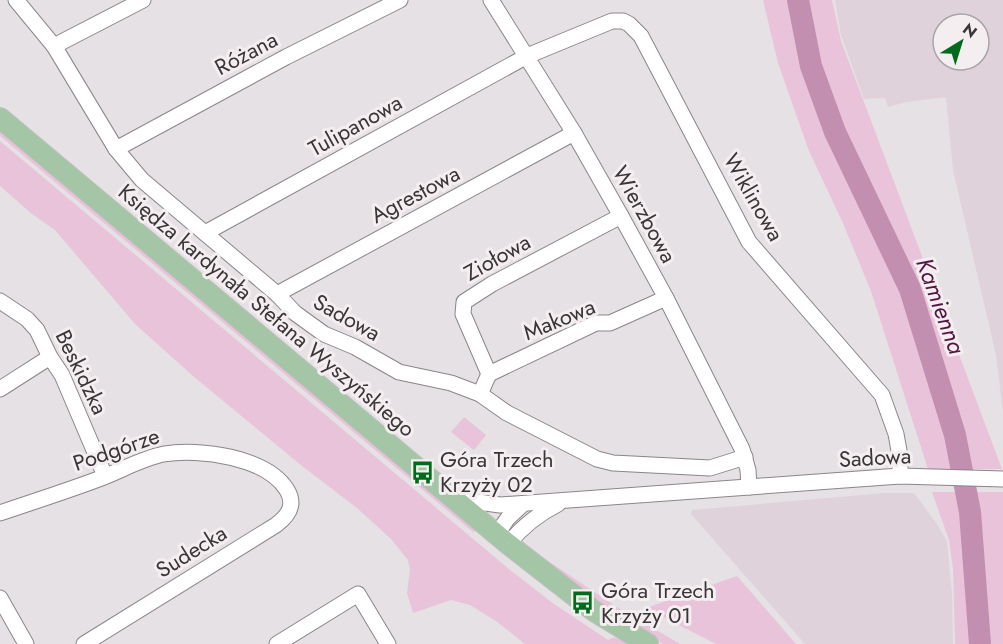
<svg xmlns="http://www.w3.org/2000/svg" width="1003" height="644" font-family="Jost,sans-serif">
<style>
.built{fill:#dfd2da;fill-rule:evenodd}
.green{fill:#e8c3da}
.lines{fill:none;stroke-linecap:round;stroke-linejoin:round}
.river{stroke:#c28fb0;stroke-width:22}
.minor-casing{stroke:#8b8689;stroke-width:17}
.major-casing{stroke:#bfbfbf;stroke-width:22}
.minor{stroke:#fff;stroke-width:15}
.major{stroke:#a4c6a6;stroke-width:20}
.labels{text-anchor:middle;dominant-baseline:central;stroke-width:6;stroke-linejoin:round;paint-order:stroke}
.street-label{font-size:22px;fill:#383637;stroke:#f4eef1}
.poi-label{font-size:22px;fill:#383637;stroke:#f4eef1;text-anchor:start}
.water-label{font-size:24px;font-style:italic;fill:#531642;stroke:#f4eef1}
</style>
<rect width="100%" height="100%" fill="#e6e1e4"/>
<g class="built">
<path d="M835,0h168v412l-7,-57 -43,-185 -7,-73 -40,5 -18,5 -3,-9 -21,1 -23,-64zM943,24h36v36h-36z"/>
<polygon points="885,493 914,493 937,524 947,541 952,594 953,644 805,644 691,514 692,510"/>
</g>
<g class="green">
<polygon points="763,0 832,0 841,41 1002,469 928,469 871,291 843,223 809,151 778,63"/>
<polygon points="0,130 478,529 473,532 0,136"/>
<polygon points="0,141 510,570 554,604 608,640 614,637 630,644 525,644 496,621 470,605 451,600 413,613 407,593 410,570 408,560 391,539 357,508 302,466 193,376 135,324 55,230 32,214 0,186"/>
<polygon points="464,417 486,435 474,450 451,432"/>
<polygon points="932,492 1003,492 1003,644 955,644 953,569 949,540"/>
<polygon points="541,556 615,606 680,644 663,644 637,629 584,596 535,557"/>
<polygon points="737,576 796,644 716,644 646,608"/>
</g>
<g class="lines">
<polyline class="river" points="798,0 811,66 835,132 910,289 955,435 970,512 980,644"/>
<defs>
<g id="minor">
<polyline points="16,0 54,46 116,149 142,180 277,294 295,313 324,334 355,347 399,372 451,383 480,394 507,413 597,459 613,463 710,468 745,457"/>
<polyline points="491,0 574,133 621,216 666,298 742,449 748,470 749,487"/>
<polyline points="54,46 143,0"/>
<polyline points="116,149 286,57 400,0"/>
<polyline points="205,233 527,56 612,21 623,21 629,24 641,36 749,242 882,395 896,434 900,456 900,476"/>
<polyline points="277,294 574,133"/>
<polyline points="0,301 27,319 37,330 50,357 62,375 105,476"/>
<polyline points="489,374 463,314 464,302 492,284 621,216"/>
<polyline points="0,389 50,357"/>
<polyline points="480,394 489,374 596,323 610,323 666,298"/>
<polyline points="455,499 500,505 900,476 1003,479"/>
<path d="M0,513c35,-12 70,-23 104,-36 20,-8 39,-19 60,-23 35,-6 103,3 123,36 9,15 1,26 -11,35l-192,119"/>
<polyline points="496,535 508,518 523,504"/>
<path d="M508,544c14,-17 30,-30 50,-40"/>
<polyline points="0,598 26,644"/>
<polyline points="277,644 358,594 388,644"/>
</g>
<polyline id="major" points="0,118 508,544 594,611 648,644"/>
</defs>
<use href="#minor" class="minor-casing"/>
<use href="#major" class="major-casing"/>
<use href="#minor" class="minor"/>
<use href="#major" class="major"/>
</g>
<defs>
<symbol id="bus-bare" viewBox="-9 -9 18 18"><path d="M-5-6H5V4H4V6H2V4H-2V6H-4V4H-5ZM-3.5-4V0h7V-4ZM-3.5 1.2v1.5H-2V1.2ZM2 1.2v1.5H3.5V1.2Z" fill="#006c1b" stroke="#f4eef1" stroke-width="2.5" paint-order="stroke"/></symbol>
</defs>
<g fill-rule="evenodd">
<use href="#bus-bare" x="406" y="456" width="33" height="33"/>
<use href="#bus-bare" x="566" y="586" width="33" height="33"/>
</g>
<g class="labels">
<g class="street-label">
<text transform="translate(246 53) rotate(-28)">Różana</text>
<text transform="translate(355 125) rotate(-29)">Tulipanowa</text>
<text transform="translate(415 194) rotate(-28)">Agrestowa</text>
<text transform="translate(754 197) rotate(60)">Wiklinowa</text>
<text transform="translate(645 214) rotate(61)">Wierzbowa</text>
<text transform="translate(497 257) rotate(-29)">Ziołowa</text>
<text transform="translate(267 310) rotate(40)">Księdza kardynała Stefana Wyszyńskiego</text>
<text transform="translate(347 317) rotate(29)">Sadowa</text>
<text transform="translate(559 319) rotate(-22)">Makowa</text>
<text transform="translate(82 372) rotate(64)">Beskidzka</text>
<text transform="translate(116 449) rotate(-19)">Podgórze</text>
<text transform="translate(875 457) rotate(-3)">Sadowa</text>
<text transform="translate(191 551) rotate(-32)">Sudecka</text>
</g>
<g class="poi-label">
<text x="440" y="459">Góra Trzech<tspan x="440" dy="25">Krzyży 02</tspan></text>
<text x="601" y="590">Góra Trzech<tspan x="601" dy="25">Krzyży 01</tspan></text>
</g>
<g class="water-label">
<text transform="translate(941 306) rotate(70)">Kamienna</text>
</g>
</g>
<g transform="translate(961 42) rotate(38)"><circle r="28" fill="#f4eef1" stroke="#a9a4a7" stroke-width="1.5"/>
<path d="M0-4.5L10 22L0 15L-10 22Z" fill="#006c1b"/>
<text y="-9" font-size="16" font-weight="bold" text-anchor="middle" fill="#383637">N</text>
</g>
</svg>
